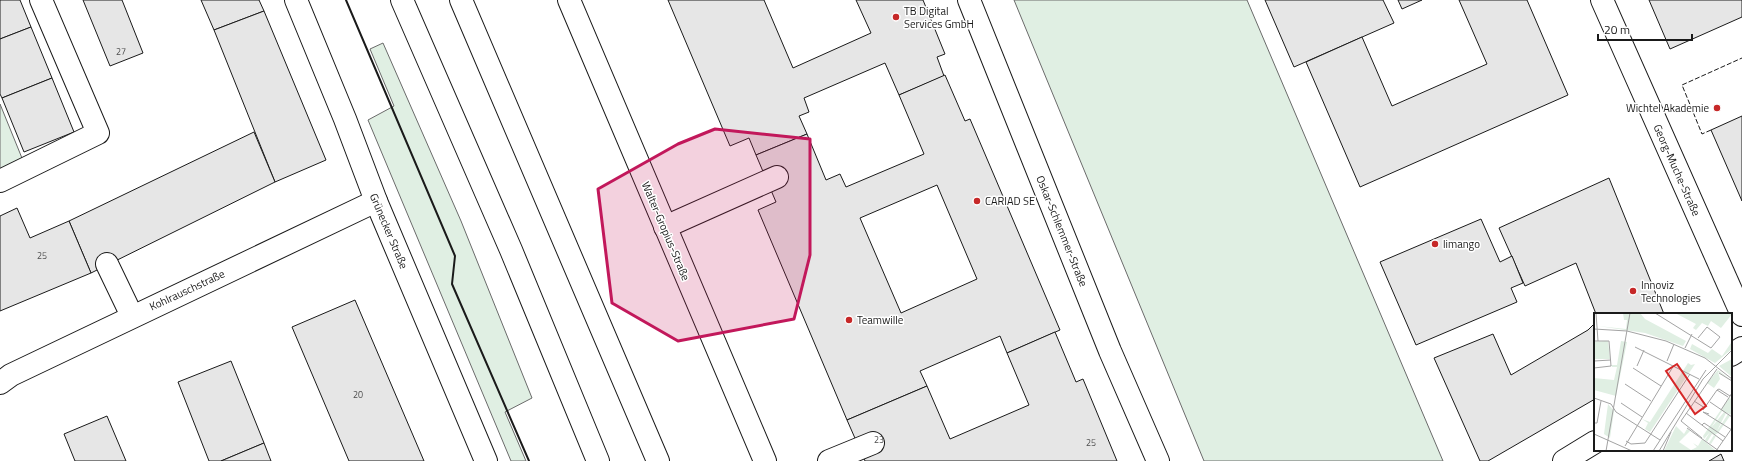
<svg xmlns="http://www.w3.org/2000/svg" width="1742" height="461" font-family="'Titillium Web',sans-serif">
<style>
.green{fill:#e0efe3;stroke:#6a6a6a}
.building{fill:#e6e6e6;stroke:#1a1a1a;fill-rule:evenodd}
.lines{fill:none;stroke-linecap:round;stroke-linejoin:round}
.minor-casing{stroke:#1a1a1a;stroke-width:24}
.highway-casing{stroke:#1a1a1a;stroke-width:24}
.minor{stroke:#fff;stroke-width:22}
.highway{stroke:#fff;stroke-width:22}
.fence{stroke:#1a1a1a;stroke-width:1;stroke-dasharray:5 2;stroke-linecap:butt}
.wall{stroke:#1a1a1a;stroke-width:2}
.marked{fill:#c2185b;fill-opacity:0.2;stroke:#c2185b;stroke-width:3;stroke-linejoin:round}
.poi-dot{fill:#c62828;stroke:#fff;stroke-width:1.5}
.labels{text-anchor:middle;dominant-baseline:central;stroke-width:3;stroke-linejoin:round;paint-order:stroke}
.number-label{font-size:9px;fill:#4d4d4d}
.poi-label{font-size:11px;fill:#1a1a1a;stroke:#fff;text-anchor:start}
.street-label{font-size:11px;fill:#1a1a1a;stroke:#fff}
.inset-road{fill:none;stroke:#a3a3a3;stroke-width:1}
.view{fill:#d62828;fill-opacity:0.15;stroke:#d62828;stroke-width:2}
.inset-edge{fill:none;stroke:#1a1a1a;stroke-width:2}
</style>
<rect width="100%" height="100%" fill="#fff"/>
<g class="green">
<polygon points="1014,0 1247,0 1443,461 1204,461"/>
<polygon points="383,43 461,221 532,398 505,412 526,461 511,461 368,120 394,106 370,49"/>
<polygon points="0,104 26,168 0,181"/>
</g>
<g class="building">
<polygon points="0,0 20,0 31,27 0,39"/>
<polygon points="83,0 122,0 143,53 110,66"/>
<polygon points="201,0 259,0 264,11 214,30"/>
<polygon points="668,0 764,0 793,68 871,33 856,0 923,0 945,54 937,57 944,76 899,95 885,63 804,98 809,112 799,116 807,134 756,155 749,138 730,146"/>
<polygon points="1265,0 1383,0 1394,23 1294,67"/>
<polygon points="1398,0 1422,0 1402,9"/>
<polygon points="1459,0 1527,0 1568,95 1360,187 1306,62 1362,37 1392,106 1487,64"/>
<polygon points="1649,0 1742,0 1742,17 1670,49"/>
<polygon points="264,11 326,160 275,182 214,30"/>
<polygon points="31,27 52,78 2,98 0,94 0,39"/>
<path d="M945,75l20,46 5,-2 90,211 -53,23 -7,-17 -80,35 7,15 -80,34 -89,-210 18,-8 -20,-47 51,-21 19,46 14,-6 6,13 78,-33 -25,-59zM937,185l40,94 -76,34 -41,-95z"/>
<polygon points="52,78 74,132 24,152 2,98"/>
<polygon points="1742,116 1742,201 1711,130"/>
<polygon points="254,132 275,182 91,273 69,221"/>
<polygon points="1609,178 1664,314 1596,314 1576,263 1525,286 1499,228"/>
<polygon points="17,208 30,238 69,221 91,273 0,311 0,216"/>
<polygon points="1481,219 1500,262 1512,256 1523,283 1511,288 1517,302 1416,345 1380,262"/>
<polygon points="355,300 424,461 349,461 292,327"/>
<polygon points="1595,323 1595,399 1488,461 1480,461 1434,358 1493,334 1511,375 1588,330"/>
<polygon points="1055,332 1076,382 1083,379 1117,461 865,461 847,420 927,386 950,439 1029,405 1007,353"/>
<polygon points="231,361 264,443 221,461 209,461 178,382"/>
<polygon points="107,416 126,461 75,461 64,434"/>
<polygon points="264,443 271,461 221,461"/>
<polygon points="1721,454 1724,461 1709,461"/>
</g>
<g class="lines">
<defs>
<g id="minor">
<polyline points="296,0 345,119 376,201 486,461"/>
<polyline points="569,0 765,461"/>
<polyline points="969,0 1110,351 1158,461"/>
<polyline points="1602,0 1742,315"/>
<polyline points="0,181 98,133 41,0"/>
<polyline points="665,227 777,177"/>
<polyline points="107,264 132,316"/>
<polyline points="1731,355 1742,348"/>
<polyline points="0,383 11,375 376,201"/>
<polyline points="829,461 873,443"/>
<polyline points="1564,461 1595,442"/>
</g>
<g id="highway">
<polyline points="402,0 511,250 598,461"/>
<polyline points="461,0 658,461"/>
</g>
</defs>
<use href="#minor" class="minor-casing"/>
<use href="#highway" class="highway-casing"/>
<use href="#minor" class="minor"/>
<use href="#highway" class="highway"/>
<polyline class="fence" points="1711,130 1702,134 1682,85 1742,58"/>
<polyline class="wall" points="346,0 455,256 452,284 529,461"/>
</g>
<path class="marked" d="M715,129l95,10v116l-16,64 -116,22 -66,-38 -14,-114 80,-45z"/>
<g class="poi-dot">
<circle cx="896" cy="17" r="4"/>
<circle cx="1717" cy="108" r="4"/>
<circle cx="977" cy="201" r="4"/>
<circle cx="1435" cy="244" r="4"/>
<circle cx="1633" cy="291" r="4"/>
<circle cx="849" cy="320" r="4"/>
</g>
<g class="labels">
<g class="number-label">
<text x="121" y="51">27</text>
<text x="42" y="255">25</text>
<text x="358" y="394">20</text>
<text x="879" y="439">23</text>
<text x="1091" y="442">25</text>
</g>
<g class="poi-label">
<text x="904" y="11">TB Digital<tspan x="904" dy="13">Services GmbH</tspan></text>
<text x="1709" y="108" text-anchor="end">Wichtel Akademie</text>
<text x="985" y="201">CARIAD SE</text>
<text x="1443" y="244">limango</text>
<text x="1641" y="285">Innoviz<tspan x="1641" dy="13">Technologies</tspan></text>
<text x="857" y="320">Teamwille</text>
</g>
<g class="street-label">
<text transform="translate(1677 170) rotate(66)">Georg-Muche-Straße</text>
<text transform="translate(389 231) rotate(67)">Grünecker Straße</text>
<text transform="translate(666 231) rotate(67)">Walter-Gropius-Straße</text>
<text transform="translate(1062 231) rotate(68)">Oskar-Schlemmer-Straße</text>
<text transform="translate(187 290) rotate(-25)">Kohlrauschstraße</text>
</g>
</g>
<g transform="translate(1594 313)">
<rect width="138" height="138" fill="#fff"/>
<path d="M29,0h17l5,6 41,22 -3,5 -38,-13 -47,-7 28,3 1,-9h-3zM81,0h57v1l-11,14 -10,-7 -3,5 -6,-3 -6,7 -3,-2 3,-4zM11,28h3l2,18h-16v-17zM27,28l6,1 -11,54 -22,-6v-12l20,2 3,-13h-5l-1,-2h6zM98,31l16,9 4,-4 10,7 9,-13 1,6 -17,14 -25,-14zM138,46l-1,11 1,7 -13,-11zM94,50l3,2 4,-1 -45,68 -5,-3 3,-6 -6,-4 8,3zM124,57l14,11 -14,-9 2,7 -6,9 -7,-5zM135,85l3,1v16l-10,-4 -11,17 13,-16 2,1 -9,18 11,-17 2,2 -12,17 -4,2 2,1 -5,8 -2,-1 5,-8 -2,-1 -5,8 -2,-2 5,-8 -6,7 -1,-3zM14,91l6,7 -4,27 -6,-4zM82,113l8,8 3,-5 3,2 -11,11 12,8 6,-3 -4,-4 5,3 4,-7 13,11 -1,1h-50z" fill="#e0efe3"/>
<path class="inset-road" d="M2,0l2,28M61,0l56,35 9,-11 -13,-10 -9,11M0,16l33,2 39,10 39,17 27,21M0,28h15l2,25 -17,2M41,34l64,32M91,35l7,-14M0,48l17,-1M73,48l7,-17M43,53l7,-16M39,55l28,18M125,60l13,8M31,71l26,17M123,77l2,-1 11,7M123,77l11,7M0,85l17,6 5,8 44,28M100,88l11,7M116,89l22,15M27,90l21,14M109,97l14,-20M127,97l11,-17M92,100l37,28M115,101l-6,-2 29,18M0,110h3l4,-22M108,112l2,-2 21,14M93,115l32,23M0,121l38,17M108,125l-21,-17 36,-52M32,128l5,3 14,-1 45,-69M31,133l49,-81M12,138l24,-138M59,138l53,-81M65,138l44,-72 29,-29M69,138l8,-19M122,138l16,-23"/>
<path class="view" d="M83,51l29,42 -11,8 -29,-43z"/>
<rect width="138" height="138" class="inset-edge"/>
</g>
<path d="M1598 34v6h94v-6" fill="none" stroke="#1a1a1a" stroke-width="2"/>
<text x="1604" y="34" font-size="12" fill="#1a1a1a" stroke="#ffffff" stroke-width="3" paint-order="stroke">20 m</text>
</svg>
